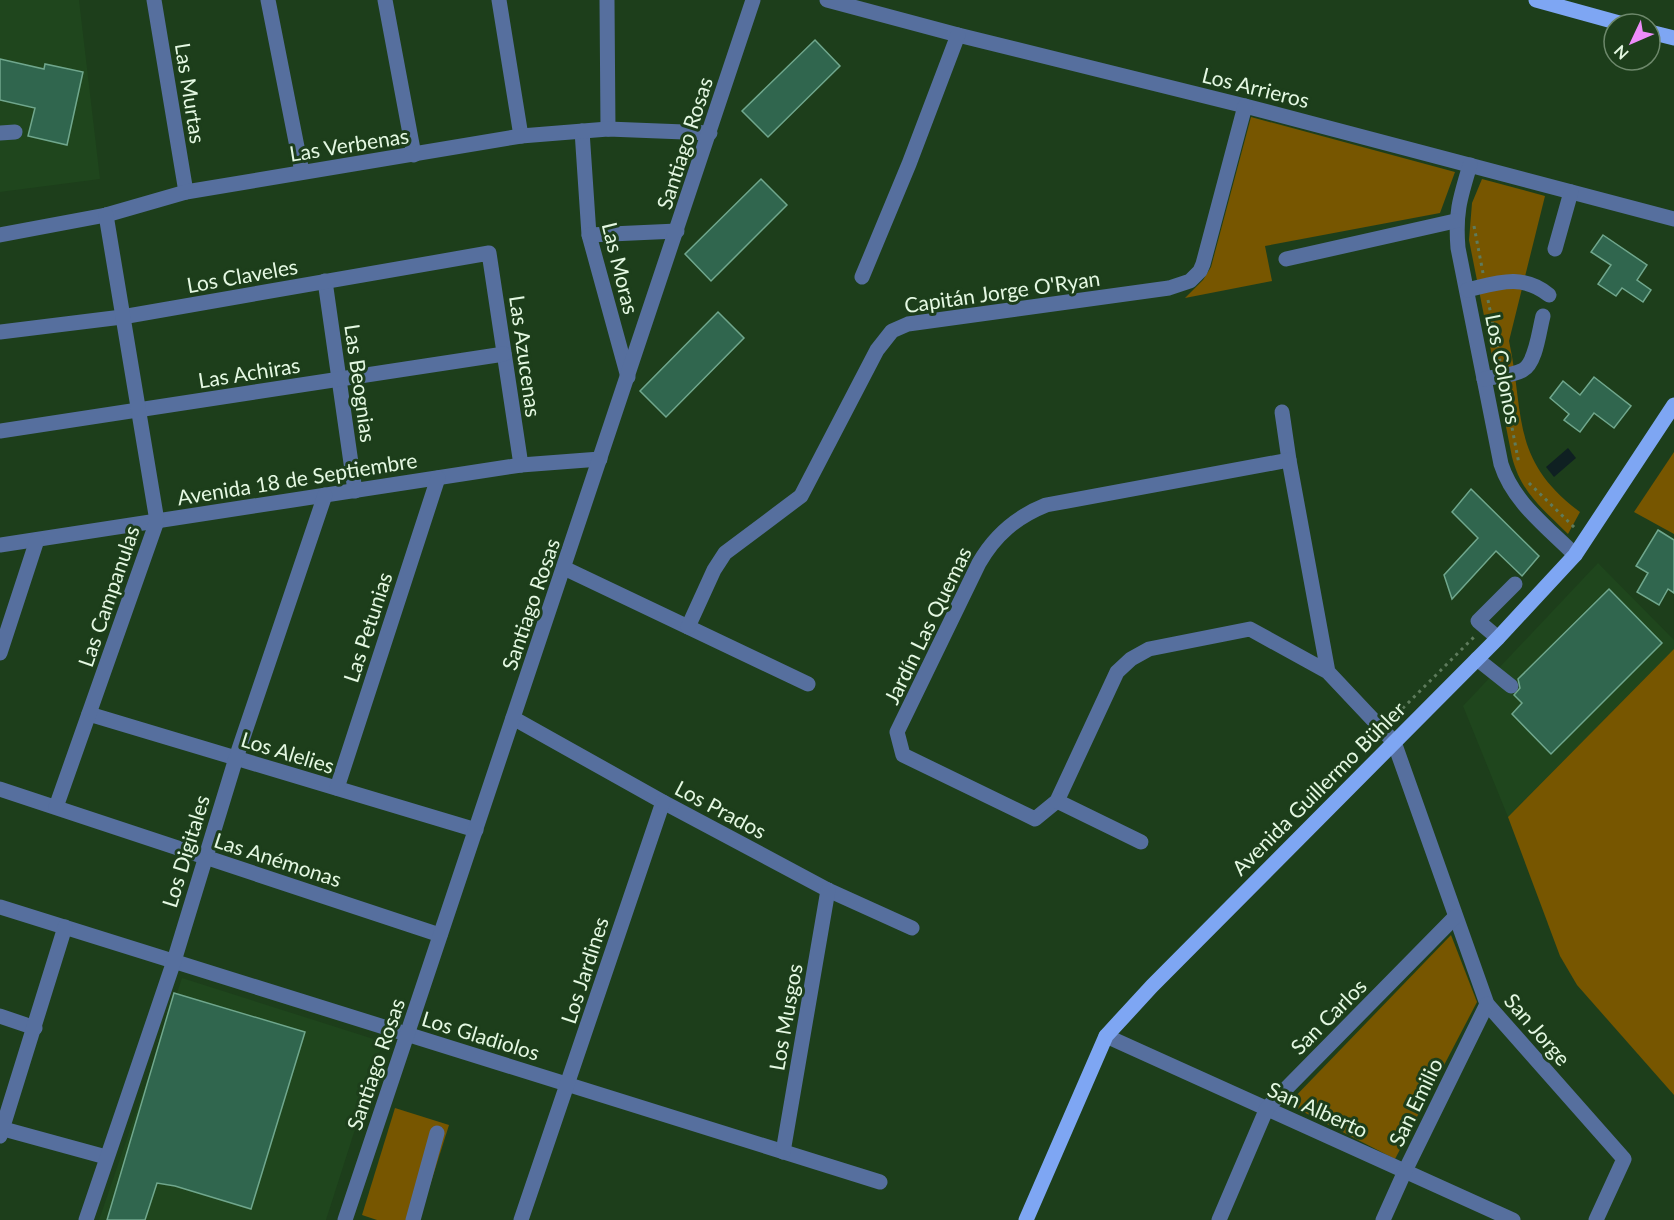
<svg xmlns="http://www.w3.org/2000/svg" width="1674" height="1220" font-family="Lato,sans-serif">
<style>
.built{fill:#1f461d}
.green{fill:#775600}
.water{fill:#0f2022}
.building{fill:#30664e;stroke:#70a78d;stroke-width:1.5}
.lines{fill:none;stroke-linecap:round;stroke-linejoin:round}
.path{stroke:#5e7b5c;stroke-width:3;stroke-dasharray:3 4.5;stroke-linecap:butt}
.minor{stroke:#566f9e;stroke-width:15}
.major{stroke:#7ea6f3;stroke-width:15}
.labels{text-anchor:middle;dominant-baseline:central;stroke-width:6;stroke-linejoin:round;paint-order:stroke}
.street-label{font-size:21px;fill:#e4f8e2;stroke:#1d3e1b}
</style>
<rect width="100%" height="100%" fill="#1d3e1b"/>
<g class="built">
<polygon points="0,0 79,0 100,179 0,192"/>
<polygon points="1598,563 1674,640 1674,649 1508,817 1463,706"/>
<polygon points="182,978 383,1042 326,1220 99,1220"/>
</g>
<g class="green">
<polygon points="1251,117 1455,172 1440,213 1265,246 1272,281 1185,298 1203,280 1211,267"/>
<path d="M1482,179l63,17 -36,145c16,74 1,119 71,171l-12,22c-25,-25 -47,-41 -56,-77l-43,-217 3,-37z"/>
<polygon points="1674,452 1674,534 1634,512"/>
<polygon points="1674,649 1674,1095 1577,985 1560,956 1508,817"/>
<polygon points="1451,935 1477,1002 1395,1159 1288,1104"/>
<polygon points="395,1108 449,1125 419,1220 377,1220 362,1215"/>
</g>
<polygon class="water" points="1568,448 1576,458 1554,477 1546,467"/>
<g class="building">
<polygon points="815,40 840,66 768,137 742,111"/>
<polygon points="0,59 44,69 45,64 83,72 67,145 28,136 35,108 0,100"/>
<polygon points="761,179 787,205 711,281 685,254"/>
<polygon points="1603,235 1647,265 1637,280 1651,290 1643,302 1622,288 1616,296 1598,284 1611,265 1591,252"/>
<polygon points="718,312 744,338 666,417 640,391"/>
<polygon points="1594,377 1631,406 1614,428 1594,413 1580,432 1564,420 1569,414 1550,398 1563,381 1580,395"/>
<polygon points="1471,489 1539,556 1522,576 1496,551 1452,599 1444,575 1478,538 1452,512"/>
<polygon points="1658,530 1674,540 1674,593 1668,589 1659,605 1637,592 1648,573 1636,566"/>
<polygon points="1609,589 1662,643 1551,754 1512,714 1522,703 1514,695 1520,688 1518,679"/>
<polygon points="174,993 305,1032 251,1209 175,1186 157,1183 145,1220 107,1220"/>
</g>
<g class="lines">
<g class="path">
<polyline points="1474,226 1483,273"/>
<polyline points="1488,300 1500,361"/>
<polyline points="1505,391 1519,464"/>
<polyline points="1529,483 1575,528"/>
<polyline points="1392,719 1474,637"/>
</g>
<g class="minor">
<polyline points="154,0 186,192"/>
<polyline points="268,0 302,172"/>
<polyline points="385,0 414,155"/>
<polyline points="499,0 521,136"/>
<polyline points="607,0 608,129"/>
<polyline points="827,0 958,35 1245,106 1674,219"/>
<polyline points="582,131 589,235 628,377"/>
<polyline points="0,133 15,132"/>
<path d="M1470,165c-10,33 -15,48 -12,83l43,216c12,38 46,63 74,91"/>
<polyline points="0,235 106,215 186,192 521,136 608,129 710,133"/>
<polyline points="589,235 677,231"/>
<polyline points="1555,249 1571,192"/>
<polyline points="1286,259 1455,221"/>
<polyline points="862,277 909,164 958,35"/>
<polyline points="325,281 355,491"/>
<path d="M1467,290c30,-7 55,-17 82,5"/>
<polyline points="0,332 122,317 489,253 521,465"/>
<path d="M1484,379c12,-3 28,-3 39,-9 13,-7 16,-39 20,-54"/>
<polyline points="1282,412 1289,460"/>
<polyline points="0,431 504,354"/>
<polyline points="0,545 521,465 600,459"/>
<polyline points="564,568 808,684"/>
<polyline points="688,627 714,570 725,553 801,496 877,350 892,331 908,324 1169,288 1190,281 1200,271 1203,264 1245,106"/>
<polyline points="1498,638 1478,621 1515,584"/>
<polyline points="0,653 37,540"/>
<polyline points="1477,659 1511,686"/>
<path d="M1328,672l-78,-43 -101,20 -18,10 -14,13 -60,129 -22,18 -132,-64 -6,-23 82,-169c16,-28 37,-46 67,-58l243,-45 39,212 66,70 93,262 137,155 -28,61"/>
<polyline points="89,714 476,830"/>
<polyline points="513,718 663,802 828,890 912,928"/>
<polyline points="337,788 438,478"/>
<polyline points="0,789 440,935"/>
<polyline points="1057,801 1141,842"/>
<polyline points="56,807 157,521 106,215"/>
<polyline points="0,907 880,1182"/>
<polyline points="0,1016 35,1028"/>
<polyline points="1106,1036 1513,1220"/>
<polyline points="0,1128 106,1157"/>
<polyline points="0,1136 65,927"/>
<polyline points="783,1152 828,890"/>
<polyline points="86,1220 174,961 236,758 325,495"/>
<polyline points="345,1220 753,0"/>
<polyline points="413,1220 437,1133"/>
<polyline points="521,1220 663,802"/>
<polyline points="1219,1220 1267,1108 1455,917"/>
<polyline points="1383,1220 1405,1171 1487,1004"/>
</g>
<g class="major">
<polyline points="1536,0 1623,24"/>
<polyline points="1650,32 1674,38"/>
<polyline points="1026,1220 1106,1036 1152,986 1498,638 1575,555 1674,405"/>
</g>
</g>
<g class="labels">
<g class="street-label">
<text transform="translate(1256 87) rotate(14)">Los Arrieros</text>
<text transform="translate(191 93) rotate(81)">Las Murtas</text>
<text transform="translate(684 143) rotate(-72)">Santiago Rosas</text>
<text transform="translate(349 144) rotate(-9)">Las Verbenas</text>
<text transform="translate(621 268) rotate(76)">Las Moras</text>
<text transform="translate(242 275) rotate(-10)">Los Claveles</text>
<text transform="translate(1002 291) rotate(-8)">Capitán Jorge O'Ryan</text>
<text transform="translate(526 356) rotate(82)">Las Azucenas</text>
<text transform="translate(1504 369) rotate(79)">Los Colonos</text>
<text transform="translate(249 372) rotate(-9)">Las Achiras</text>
<text transform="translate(361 383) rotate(82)">Las Beognias</text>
<text transform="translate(297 478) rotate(-9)">Avenida 18 de Septiembre</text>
<text transform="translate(108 596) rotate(-71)">Las Campanulas</text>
<text transform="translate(530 604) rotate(-71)">Santiago Rosas</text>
<text transform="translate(927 625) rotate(-64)">Jardín Las Quemas</text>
<text transform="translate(367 627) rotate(-72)">Las Petunias</text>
<text transform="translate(288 752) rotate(17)">Los Alelies</text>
<text transform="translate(1318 788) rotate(-45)">Avenida Guillermo Bühler</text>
<text transform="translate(721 809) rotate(28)">Los Prados</text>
<text transform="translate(185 851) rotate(-73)">Los Digitales</text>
<text transform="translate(278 859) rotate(18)">Las Anémonas</text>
<text transform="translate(584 970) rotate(-72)">Los Jardines</text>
<text transform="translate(1328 1016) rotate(-45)">San Carlos</text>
<text transform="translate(785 1017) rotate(-80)">Los Musgos</text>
<text transform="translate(1538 1029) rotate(49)">San Jorge</text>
<text transform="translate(481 1035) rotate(17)">Los Gladiolos</text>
<text transform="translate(375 1064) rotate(-71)">Santiago Rosas</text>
<text transform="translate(1415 1102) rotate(-64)">San Emilio</text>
<text transform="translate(1318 1109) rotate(24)">San Alberto</text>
</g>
</g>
<g transform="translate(1632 42) rotate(226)"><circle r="28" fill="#1d3e1b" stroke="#6d886b" stroke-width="1.5"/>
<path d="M0-4.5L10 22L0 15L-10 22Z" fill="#ed8cfa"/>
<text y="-9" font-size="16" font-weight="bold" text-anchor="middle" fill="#e4f8e2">N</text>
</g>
</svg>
